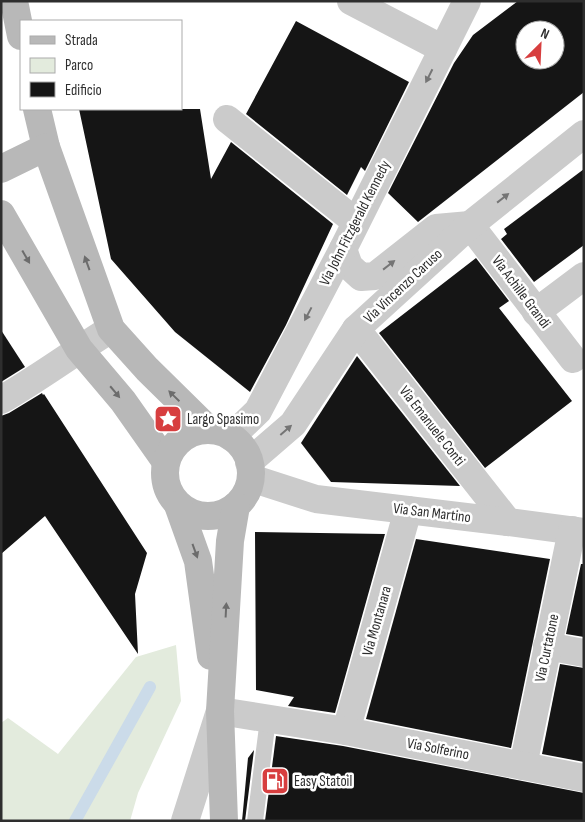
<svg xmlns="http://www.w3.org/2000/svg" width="585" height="822" font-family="'Sofia Sans Condensed',sans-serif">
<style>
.green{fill:#e3ebdd}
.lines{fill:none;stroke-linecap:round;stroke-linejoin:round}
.stream{stroke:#cbdbe9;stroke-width:12}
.building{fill:#151515;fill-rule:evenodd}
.service{stroke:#cbcbcb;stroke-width:16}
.minor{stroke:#cbcbcb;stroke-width:28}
.secondary{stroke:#b8b8b8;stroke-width:28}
.oneway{fill:#757575}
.oneway2{fill:#6c6c6c}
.labels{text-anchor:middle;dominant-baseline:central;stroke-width:5;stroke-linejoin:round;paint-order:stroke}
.street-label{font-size:15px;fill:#2e2e2e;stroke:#fff}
.poi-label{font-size:15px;fill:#2e2e2e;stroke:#fff;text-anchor:start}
</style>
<rect width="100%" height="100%" fill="#fff"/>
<polygon class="green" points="176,645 181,701 138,793 130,821 1,821 1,723 8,718 58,754 136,657"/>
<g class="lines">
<polyline class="stream" points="75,821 150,687"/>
</g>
<g class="building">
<path d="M518,1h66v91l-166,130 -30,-29 66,-130 19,-28zM525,30h30v30h-30z"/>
<polygon points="296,21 409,82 365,171 361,167 347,195 246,114"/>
<polygon points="79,109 200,109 211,179 231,142 333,224 286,325 250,392 175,332 111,259"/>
<polygon points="584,169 584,245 534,282 501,239 507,234 504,229"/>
<polygon points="476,258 509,301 499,308 572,401 485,468 379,333"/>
<polygon points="1,330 25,367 1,382"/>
<polygon points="357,356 460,486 331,482 301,443"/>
<polygon points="42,393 43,395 44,394 147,553 135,594 138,654 45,516 1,554 1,416 9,413"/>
<polygon points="255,532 385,534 335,713 288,706 294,697 256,690"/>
<polygon points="416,539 550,559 511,748 366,719"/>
<polygon points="581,564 584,564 584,637 566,634"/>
<polygon points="560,664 584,668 584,762 542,754"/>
<polygon points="276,736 343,746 584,793 584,821 265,821"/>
<polygon points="254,750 245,821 242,821 248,758"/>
</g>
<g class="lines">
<polyline class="service" points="255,821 268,719"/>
<g class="minor">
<polyline points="351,1 443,49"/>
<polyline points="227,119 356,222"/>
<polyline points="343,249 349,266 361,277 375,276 436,228 470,225 573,359"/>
<polyline points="536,312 584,276"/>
<polyline points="356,329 508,522"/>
<path d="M1,400c38,-22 73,-48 110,-71"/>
<polyline points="231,437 258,411 343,249 467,1"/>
<polyline points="249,462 293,424 356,329 470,225 584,134"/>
<polyline points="251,478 316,499 508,522 584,532"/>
<polyline points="547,646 584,653"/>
<polyline points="346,731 408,510"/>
<polyline points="523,766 572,530"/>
<polyline points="185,821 220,711 346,731 584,778"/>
</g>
<g class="secondary">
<polyline points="14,1 21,36"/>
<polyline points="37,109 46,147"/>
<polyline points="1,169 46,147 111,329 147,369 209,430"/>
<polyline points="1,214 79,349 123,401 166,462"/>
<circle cx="208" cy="473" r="43"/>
<polyline points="178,505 198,561 211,656"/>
<polyline points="224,821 220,711 230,541 236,506"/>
</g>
</g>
<defs><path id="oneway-solid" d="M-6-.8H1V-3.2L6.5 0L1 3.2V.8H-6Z" transform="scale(1.25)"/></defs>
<g class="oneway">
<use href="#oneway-solid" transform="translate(429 76) rotate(117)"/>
<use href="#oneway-solid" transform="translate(503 198) rotate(-38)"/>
<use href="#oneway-solid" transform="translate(389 265) rotate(-38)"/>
<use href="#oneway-solid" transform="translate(308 314) rotate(118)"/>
<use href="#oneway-solid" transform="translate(286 430) rotate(-41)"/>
</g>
<g class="oneway2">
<use href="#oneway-solid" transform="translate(26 257) rotate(60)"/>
<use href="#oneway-solid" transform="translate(87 263) rotate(-110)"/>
<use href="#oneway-solid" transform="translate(115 392) rotate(50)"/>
<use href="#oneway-solid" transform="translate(174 396) rotate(-136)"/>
<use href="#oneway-solid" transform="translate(195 551) rotate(70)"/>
<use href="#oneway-solid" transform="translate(226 610) rotate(-87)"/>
</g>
<defs>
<symbol id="sight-square" viewBox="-11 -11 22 22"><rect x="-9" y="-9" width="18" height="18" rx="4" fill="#d73e3f" stroke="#fff"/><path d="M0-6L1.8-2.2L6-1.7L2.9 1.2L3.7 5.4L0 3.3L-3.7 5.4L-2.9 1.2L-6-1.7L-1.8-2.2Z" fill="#fff"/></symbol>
<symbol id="fuel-square" viewBox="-11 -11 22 22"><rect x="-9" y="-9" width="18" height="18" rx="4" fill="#d73e3f" stroke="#fff"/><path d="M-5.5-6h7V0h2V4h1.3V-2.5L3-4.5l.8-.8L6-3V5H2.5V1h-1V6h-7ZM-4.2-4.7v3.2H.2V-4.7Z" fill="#fff"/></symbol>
</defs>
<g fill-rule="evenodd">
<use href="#sight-square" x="152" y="403" width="32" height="32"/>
<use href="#fuel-square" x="259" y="765" width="32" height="32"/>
</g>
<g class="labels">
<g class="street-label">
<text transform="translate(355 223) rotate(-63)">Via John Fitzgerald Kennedy</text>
<text transform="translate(403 286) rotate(-43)">Via Vincenzo Caruso</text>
<text transform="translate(521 292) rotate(53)">Via Achille Grandi</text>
<text transform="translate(432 426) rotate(52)">Via Emanuele Conti</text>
<text transform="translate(432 513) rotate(7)">Via San Martino</text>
<text transform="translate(377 621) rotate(-74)">Via Montanara</text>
<text transform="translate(547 648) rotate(-78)">Via Curtatone</text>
<text transform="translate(438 749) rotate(11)">Via Solferino</text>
</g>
<g class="poi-label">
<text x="187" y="419">Largo Spasimo</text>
<text x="294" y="781">Easy Statoil</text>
</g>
</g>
<rect width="585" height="822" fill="none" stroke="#2e2e2e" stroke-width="5"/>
<rect x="20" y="20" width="162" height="90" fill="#ffffff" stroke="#ababab"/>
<rect x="30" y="36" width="25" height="8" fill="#b8b8b8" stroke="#ababab"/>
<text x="65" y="45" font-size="15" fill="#2e2e2e">Strada</text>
<rect x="30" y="58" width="25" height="15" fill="#e3ebdd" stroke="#ababab"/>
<text x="65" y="70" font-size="15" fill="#2e2e2e">Parco</text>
<rect x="30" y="82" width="25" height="15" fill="#151515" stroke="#ababab"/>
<text x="65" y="95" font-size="15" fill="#2e2e2e">Edificio</text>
<g transform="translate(540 45) rotate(24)"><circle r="24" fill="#ffffff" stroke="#ababab"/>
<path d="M0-4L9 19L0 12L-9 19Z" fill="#d73e3f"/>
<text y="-8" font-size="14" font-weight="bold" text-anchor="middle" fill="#2e2e2e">N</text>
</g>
</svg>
